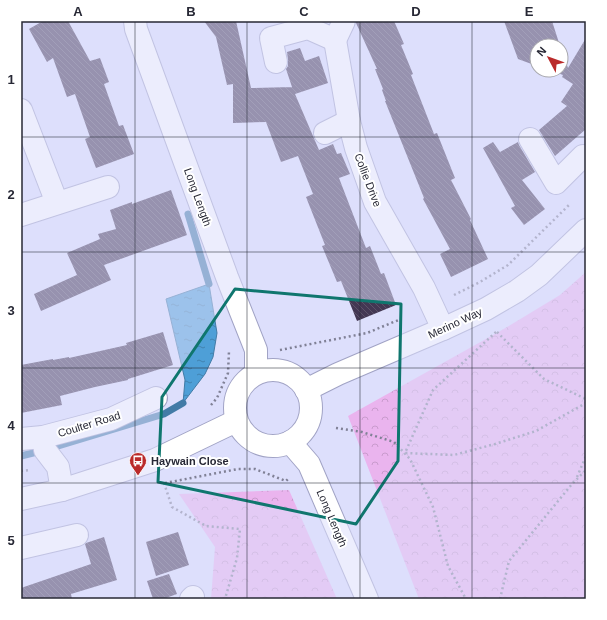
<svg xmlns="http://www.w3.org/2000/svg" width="607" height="620" font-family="Arial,sans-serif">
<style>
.park{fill:url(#park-crowns)}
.water{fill:url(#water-ripples);stroke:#427ba6}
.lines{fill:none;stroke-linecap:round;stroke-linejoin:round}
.stream{stroke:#427ba6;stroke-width:7}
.building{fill:url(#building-back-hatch)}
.minor-casing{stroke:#a1a3c5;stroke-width:24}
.path{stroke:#808196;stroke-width:2.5;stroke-dasharray:2 3;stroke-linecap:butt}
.minor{stroke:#fff;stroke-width:22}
.marked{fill:none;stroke:#0f766e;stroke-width:3;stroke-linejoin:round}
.grid{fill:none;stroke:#272835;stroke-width:1;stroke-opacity:0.55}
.labels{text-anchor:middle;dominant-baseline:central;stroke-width:4;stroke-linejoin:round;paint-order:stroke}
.street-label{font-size:11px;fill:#272835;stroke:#fff}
.poi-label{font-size:11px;font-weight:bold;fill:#272835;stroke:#fff;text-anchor:start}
.neatline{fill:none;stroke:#272835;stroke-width:1.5}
.grid-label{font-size:13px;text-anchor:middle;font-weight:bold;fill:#272835}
</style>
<defs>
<pattern id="park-crowns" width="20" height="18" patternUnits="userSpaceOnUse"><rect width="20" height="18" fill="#eab4ee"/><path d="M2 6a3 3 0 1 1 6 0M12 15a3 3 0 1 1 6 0" fill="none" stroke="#c99bcd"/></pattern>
<pattern id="water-ripples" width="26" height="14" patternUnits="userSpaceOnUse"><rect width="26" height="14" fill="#4e9fd7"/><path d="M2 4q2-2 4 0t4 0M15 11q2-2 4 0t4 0" fill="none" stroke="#4182af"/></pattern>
<pattern id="building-back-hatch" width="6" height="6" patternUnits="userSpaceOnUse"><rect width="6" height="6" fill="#433753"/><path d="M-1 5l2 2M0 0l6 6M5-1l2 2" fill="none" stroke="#5c5269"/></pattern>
</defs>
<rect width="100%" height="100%" fill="#dddffc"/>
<g class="park">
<polygon points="586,272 586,599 419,599 348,416 502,330 560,295"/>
<polygon points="289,490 337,599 211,599 215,547 179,494"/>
</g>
<polygon class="water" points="209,284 217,333 213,357 205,374 183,403 185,380 166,299"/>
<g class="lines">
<g class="stream">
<polyline points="188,214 209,284"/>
<polyline points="21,456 45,450 164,414 183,403"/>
</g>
</g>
<g class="building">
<polygon points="43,21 68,21 90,61 100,58 109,82 104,84 119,126 123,125 134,154 96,168 85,139 90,137 75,94 67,97 53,58 47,62 29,29"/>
<polygon points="204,21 236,21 251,88 292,87 294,93 286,69 288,66 288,60 287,52 300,48 305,61 319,56 328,83 295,94 319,150 333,144 337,154 341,153 350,174 339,178 366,248 370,246 381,274 384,273 396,305 357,321 341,281 337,282 322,246 325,245 306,197 313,194 298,156 281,162 266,122 233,123 233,84 227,85 216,37"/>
<polygon points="356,21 394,21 404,44 401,45 413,74 411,75 434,134 437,133 455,178 451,180 471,219 470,220 488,259 451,277 440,254 450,249 423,199 424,198 385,101 386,101 382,90 383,89 375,69 377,69 356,23"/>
<polygon points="504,21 552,21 560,46 537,46 537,66 518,59"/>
<polygon points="586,38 586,129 555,156 539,130 567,106 561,102 573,84 562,77 563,75 550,70 561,70 561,48 568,68"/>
<polygon points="493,142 500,152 518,142 519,145 535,172 522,180 545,209 524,225 511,208 515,206 483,148"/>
<polygon points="171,190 187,235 104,265 111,280 41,311 34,294 77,275 67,253 100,239 98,234 116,229 110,210 132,202 132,204"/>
<polygon points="163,332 173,365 128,379 128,380 95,387 60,396 62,405 21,413 21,365 53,359 53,360 69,357 69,358 127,345 126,343"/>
<polygon points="178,532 189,565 156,576 146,542"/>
<polygon points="104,537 117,580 71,594 72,599 21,599 21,588 91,564 85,544 86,543"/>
<polygon points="169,574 177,594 163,599 153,599 147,581"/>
</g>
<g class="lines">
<defs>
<g id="minor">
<polyline points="135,21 136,29 227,277 256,350 256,373"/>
<polyline points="335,40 349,121 356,148 375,202 424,288 443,329"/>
<polyline points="335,40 344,21"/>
<polyline points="276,62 271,38 308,28 335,40"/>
<polyline points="21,110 57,203"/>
<polyline points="325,133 349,121"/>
<polyline points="530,139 556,183 583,156"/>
<polyline points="21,215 108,187"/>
<circle cx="273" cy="408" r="38"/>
<polyline points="306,390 338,374 443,329 486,309 517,291 539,275 586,230"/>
<polyline points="43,437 45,450 58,467 62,490"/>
<polyline points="21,439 43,437 111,419 156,398"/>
<polyline points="290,442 309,464 367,599"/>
<polyline points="21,499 62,490 155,460 236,421"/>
<polyline points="21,548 77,535"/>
<polyline points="191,599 193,597"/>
</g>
</defs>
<use href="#minor" class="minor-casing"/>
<g class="path">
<polyline points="454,295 480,282 508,265 570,204"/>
<polyline points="496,332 433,390 405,453 454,455 495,444 536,431 586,403"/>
<polyline points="497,332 544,379 586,399"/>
<polyline points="280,350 326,341 367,333 401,319"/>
<polyline points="211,405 217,398 228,373 229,351"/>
<polyline points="336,428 362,432 394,442 410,459 433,507 448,566 466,599"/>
<polyline points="21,471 30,470"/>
<polyline points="577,477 586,456"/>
<polyline points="164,483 172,507 206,526 240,529 237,558 225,599"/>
<polyline points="165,483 238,469 255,469 286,481 289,478"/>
<polyline points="500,599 509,561 572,484 586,470"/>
</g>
<use href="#minor" class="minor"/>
</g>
<path d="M0 0H607V620H0ZM235,289l166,15 -3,157 -42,63 -198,-42 4,-85z" fill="#dddffc" fill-opacity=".55" fill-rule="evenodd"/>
<path class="marked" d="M235,289l166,15 -3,157 -42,63 -198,-42 4,-85z"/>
<path class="grid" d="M135,21v578M247,21v578M360,21v578M472,21v578M21,137h565M21,252h565M21,368h565M21,483h565"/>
<defs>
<symbol id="bus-pin" viewBox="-11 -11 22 30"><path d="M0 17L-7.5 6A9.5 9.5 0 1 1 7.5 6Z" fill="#ba2a2a" stroke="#fff"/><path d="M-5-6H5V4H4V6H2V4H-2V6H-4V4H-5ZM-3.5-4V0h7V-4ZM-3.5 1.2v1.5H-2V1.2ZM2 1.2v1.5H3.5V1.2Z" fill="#fff"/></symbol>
</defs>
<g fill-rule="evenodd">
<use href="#bus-pin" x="128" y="451" width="20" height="27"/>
</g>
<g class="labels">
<g class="street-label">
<text transform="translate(368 180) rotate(69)">Collie Drive</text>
<text transform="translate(198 197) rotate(70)">Long Length</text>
<text transform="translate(455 323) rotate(-25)">Merino Way</text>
<text transform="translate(89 424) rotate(-17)">Coulter Road</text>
<text transform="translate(332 518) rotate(67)">Long Length</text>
</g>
<g class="poi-label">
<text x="151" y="461">Haywain Close</text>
</g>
</g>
<rect width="607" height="620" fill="none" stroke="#ffffff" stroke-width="44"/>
<g transform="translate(549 58) rotate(311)"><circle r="19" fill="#ffffff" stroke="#a9a9ae"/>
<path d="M0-3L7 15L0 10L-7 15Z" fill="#ba2a2a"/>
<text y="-6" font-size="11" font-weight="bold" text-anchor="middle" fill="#272835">N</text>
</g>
<rect x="22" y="22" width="563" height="576" class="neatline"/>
<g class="grid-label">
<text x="78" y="16">A</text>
<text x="191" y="16">B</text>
<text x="304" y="16">C</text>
<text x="416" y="16">D</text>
<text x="529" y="16">E</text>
<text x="11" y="84">1</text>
<text x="11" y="199">2</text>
<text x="11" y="315">3</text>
<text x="11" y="430">4</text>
<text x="11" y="545">5</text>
</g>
</svg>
